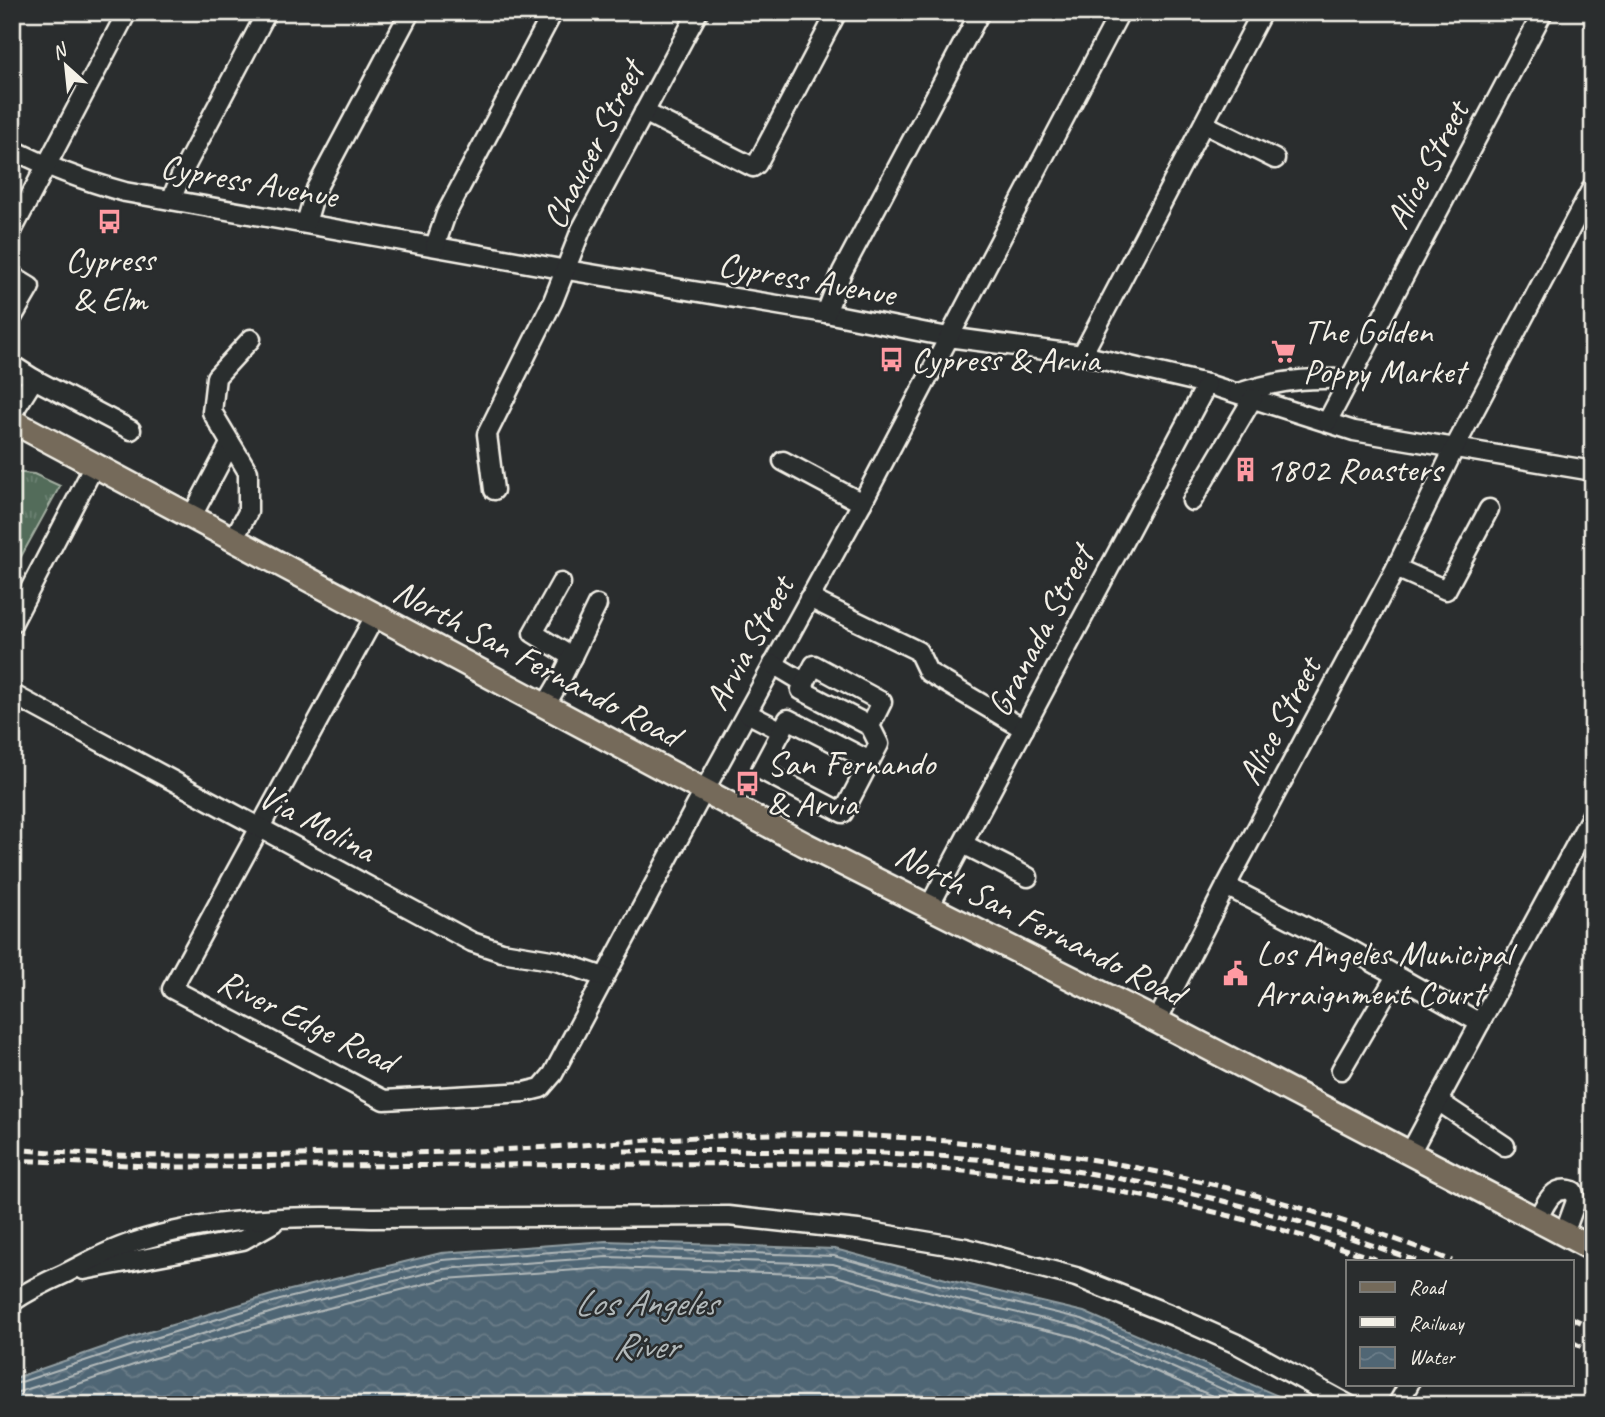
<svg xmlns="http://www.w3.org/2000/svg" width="1605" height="1417" font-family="Caveat,sans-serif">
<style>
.grass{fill:url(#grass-tufts);stroke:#a3aea1;stroke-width:2}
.water{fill:url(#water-waves);stroke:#929ea2;stroke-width:2}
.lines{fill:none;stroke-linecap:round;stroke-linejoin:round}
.shore{stroke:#b2b9ba;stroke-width:2}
.minor-casing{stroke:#f4f1e8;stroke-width:23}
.major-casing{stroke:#f4f1e8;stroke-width:28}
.minor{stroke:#2a2d2e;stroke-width:18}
.major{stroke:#746a5a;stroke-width:23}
.rail{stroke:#f4f1e8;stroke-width:5;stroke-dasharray:10 5;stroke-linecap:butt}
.labels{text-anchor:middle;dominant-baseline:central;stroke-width:5;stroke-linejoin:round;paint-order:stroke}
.street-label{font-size:35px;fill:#f4f1e8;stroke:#2a2d2e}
.poi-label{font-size:35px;fill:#f4f1e8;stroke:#2a2d2e;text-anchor:start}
.water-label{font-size:37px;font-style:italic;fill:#b2b9ba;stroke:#2a2d2e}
</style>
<defs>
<pattern id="grass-tufts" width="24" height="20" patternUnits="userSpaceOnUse" patternTransform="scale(1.75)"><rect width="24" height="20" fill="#526c5a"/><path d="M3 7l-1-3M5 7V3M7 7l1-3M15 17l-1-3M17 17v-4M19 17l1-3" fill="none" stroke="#6c8172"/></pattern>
<pattern id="water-waves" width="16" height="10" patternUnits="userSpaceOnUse" patternTransform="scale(1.75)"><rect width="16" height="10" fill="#506674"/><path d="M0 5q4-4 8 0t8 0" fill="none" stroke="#6a7c88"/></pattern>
</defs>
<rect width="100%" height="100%" fill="#2a2d2e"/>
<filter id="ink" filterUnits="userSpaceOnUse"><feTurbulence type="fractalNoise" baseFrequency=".0143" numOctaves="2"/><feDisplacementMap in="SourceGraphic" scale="14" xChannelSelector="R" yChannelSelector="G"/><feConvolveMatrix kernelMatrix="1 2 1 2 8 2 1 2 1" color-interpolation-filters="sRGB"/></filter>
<g filter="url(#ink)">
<polygon class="grass" points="12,472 34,474 60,486 12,573"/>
<polygon class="water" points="606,1241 835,1249 957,1282 1084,1312 1299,1405 12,1405 12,1379 142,1334 278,1293 441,1253"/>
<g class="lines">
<g class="shore">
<polyline points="12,1385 145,1341 280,1300 442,1260 607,1248 834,1256 955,1289 1082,1319 1281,1405"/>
<polyline points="12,1394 282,1309 443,1269 607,1257 833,1264 953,1298 1079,1327 1259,1405"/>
<polyline points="12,1404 23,1403 151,1359 285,1319 445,1279 607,1268 832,1275 950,1308 1076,1337 1233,1405"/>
</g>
<defs>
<g id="minor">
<polyline points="644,112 753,167 757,164 837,12"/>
<polyline points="1204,124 1275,159"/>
<path d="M12,149c37,19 73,32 113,43l442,78 259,43 122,24 134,18 125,29 147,47 239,40"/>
<polyline points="171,200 184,169 267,12"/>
<polyline points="306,223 316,189 410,12"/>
<polyline points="12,231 127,12"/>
<polyline points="435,246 446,214 553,12"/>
<polyline points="12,276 30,287 12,318"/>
<polyline points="826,313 842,272 980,12"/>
<polyline points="1082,355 1262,12"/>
<polyline points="12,365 34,379 12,414"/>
<polyline points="34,379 131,430"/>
<path d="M1238,393c43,-13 67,-15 112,-14"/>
<polyline points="1327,422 1543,12"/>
<polyline points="783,461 862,503"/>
<polyline points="494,490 487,434 553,301 581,230 698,12"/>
<polyline points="1192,501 1253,398"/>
<polyline points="191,518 230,444"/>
<polyline points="233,540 248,512 248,472 212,412 216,377 251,339"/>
<polyline points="1396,568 1446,590 1489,509"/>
<polyline points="561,583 533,633 572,657"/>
<polyline points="809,598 918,651 928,672 1024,729"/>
<polyline points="375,616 172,989 384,1100 525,1092 541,1088 553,1074 704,791 862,503 1120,12"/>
<polyline points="12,624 94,466"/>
<polyline points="773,664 805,683"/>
<polyline points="12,694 472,942 502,952 557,961 604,977"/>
<polyline points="545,706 562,677 597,605"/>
<polyline points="747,713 782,731"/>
<polyline points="870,726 882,702 814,665 801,690 870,726 879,744 843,813 761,770 788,719 870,761"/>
<polyline points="963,844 1028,877"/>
<polyline points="1226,886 1353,951 1480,1023"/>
<polyline points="929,907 1207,384"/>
<polyline points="1157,1021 1226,886 1396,568 1454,449 1593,186"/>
<polyline points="1341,1070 1396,976"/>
<polyline points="1438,1101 1505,1146"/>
<polyline points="1410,1153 1593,813"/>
<path d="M1537,1220c8,-15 15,-36 36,-29l3,10 -12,33"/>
<polyline points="84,1270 243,1240 273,1223"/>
<path d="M12,1302c16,-11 34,-20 52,-28 22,-11 44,-24 68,-31 76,-25 160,-28 239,-25l357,-2 130,14 108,18 110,29 98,39 63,28 112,61"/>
<polyline points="1397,1405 1409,1384"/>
</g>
<polyline id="major" points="12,421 804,844 1157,1021 1593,1249"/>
</defs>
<use href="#minor" class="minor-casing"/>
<use href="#major" class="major-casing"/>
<use href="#minor" class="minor"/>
<use href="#major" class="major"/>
<g class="rail">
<path d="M12,1149c107,9 215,8 322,5 54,-1 107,-1 161,-4 95,-4 190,-15 285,-16 228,-1 460,41 672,127"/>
<path d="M624,1151c136,-1 272,-3 407,14 131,16 262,50 385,96"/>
<path d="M12,1160l161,7 647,-4c86,3 173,8 258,22 104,15 204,43 303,76"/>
<polyline points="1572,1318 1593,1328"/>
<polyline points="1572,1342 1593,1353"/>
</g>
</g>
</g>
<defs>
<symbol id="bus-bare" viewBox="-9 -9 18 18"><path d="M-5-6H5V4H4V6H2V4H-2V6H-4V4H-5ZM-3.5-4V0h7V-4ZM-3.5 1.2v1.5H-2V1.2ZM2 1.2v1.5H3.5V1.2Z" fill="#ff9aa2" stroke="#2a2d2e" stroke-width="2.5" paint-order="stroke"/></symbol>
<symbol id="supermarket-bare" viewBox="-9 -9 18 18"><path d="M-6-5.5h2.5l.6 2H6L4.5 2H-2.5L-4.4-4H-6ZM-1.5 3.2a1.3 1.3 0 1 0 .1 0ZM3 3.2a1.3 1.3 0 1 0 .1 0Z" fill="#ff9aa2" stroke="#2a2d2e" stroke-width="2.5" paint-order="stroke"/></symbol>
<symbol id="building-bare" viewBox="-9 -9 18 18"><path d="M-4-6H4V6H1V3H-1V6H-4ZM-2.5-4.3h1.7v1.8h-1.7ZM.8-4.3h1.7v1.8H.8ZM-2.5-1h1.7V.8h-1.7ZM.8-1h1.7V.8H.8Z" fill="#ff9aa2" stroke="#2a2d2e" stroke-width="2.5" paint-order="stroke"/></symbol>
<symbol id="civic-bare" viewBox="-9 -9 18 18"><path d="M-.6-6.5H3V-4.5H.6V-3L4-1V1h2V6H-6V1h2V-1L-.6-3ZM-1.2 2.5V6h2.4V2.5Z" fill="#ff9aa2" stroke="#2a2d2e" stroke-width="2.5" paint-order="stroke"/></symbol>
</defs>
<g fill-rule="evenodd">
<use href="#bus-bare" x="92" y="204" width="35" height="35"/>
<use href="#supermarket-bare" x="1266" y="334" width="35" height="35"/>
<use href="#bus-bare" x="874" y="342" width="35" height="35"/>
<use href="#building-bare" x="1228" y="452" width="35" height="35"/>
<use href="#bus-bare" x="730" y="766" width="35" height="35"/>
<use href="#civic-bare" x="1218" y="956" width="35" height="35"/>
</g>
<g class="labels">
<g class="street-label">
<text transform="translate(593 145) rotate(-63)">Chaucer Street</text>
<text transform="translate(1427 165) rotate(-62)">Alice Street</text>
<text transform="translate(249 181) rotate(10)">Cypress Avenue</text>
<text transform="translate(807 279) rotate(10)">Cypress Avenue</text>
<text transform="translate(1040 631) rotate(-62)">Granada Street</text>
<text transform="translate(749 643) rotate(-61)">Arvia Street</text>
<text transform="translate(537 663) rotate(28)">North San Fernando Road</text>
<text transform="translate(1279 721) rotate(-62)">Alice Street</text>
<text transform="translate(317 823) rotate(28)">Via Molina</text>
<text transform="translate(1040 924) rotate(27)">North San Fernando Road</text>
<text transform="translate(307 1021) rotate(26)">River Edge Road</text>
</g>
<g class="poi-label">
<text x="110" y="259" text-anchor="middle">Cypress<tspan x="110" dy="40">&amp; Elm</tspan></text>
<text x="1303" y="331">The Golden<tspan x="1303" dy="40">Poppy Market</tspan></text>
<text x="911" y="359">Cypress &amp; Arvia</text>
<text x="1266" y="469">1802 Roasters</text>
<text x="767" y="763">San Fernando<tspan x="767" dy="40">&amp; Arvia</tspan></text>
<text x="1256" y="953">Los Angeles Municipal<tspan x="1256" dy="40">Arraignment Court</tspan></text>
</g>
<g class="water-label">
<text x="645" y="1302">Los Angeles<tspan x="645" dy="43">River</tspan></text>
</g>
</g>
<rect width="1605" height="1417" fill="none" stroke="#2a2d2e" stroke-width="42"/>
<rect x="21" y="21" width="1563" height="1375" fill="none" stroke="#f4f1e8" stroke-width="2.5" filter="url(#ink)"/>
<rect x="1346" y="1260" width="228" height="126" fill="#2a2d2e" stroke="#7b7b78" stroke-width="2"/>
<rect x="1360" y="1282" width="35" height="10" fill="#746a5a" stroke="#7b7b78" stroke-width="2"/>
<text x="1409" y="1294" font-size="21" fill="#f4f1e8">Road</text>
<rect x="1360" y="1317" width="35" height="10" fill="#f4f1e8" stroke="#7b7b78" stroke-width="2"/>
<text x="1409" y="1330" font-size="21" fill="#f4f1e8">Railway</text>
<rect x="1360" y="1347" width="35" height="21" fill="url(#water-waves)" stroke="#7b7b78" stroke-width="2"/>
<text x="1409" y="1364" font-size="21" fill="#f4f1e8">Water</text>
<g transform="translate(66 66) rotate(333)" stroke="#2a2d2e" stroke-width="5" paint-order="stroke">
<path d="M0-5L12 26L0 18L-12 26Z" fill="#f4f1e8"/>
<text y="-10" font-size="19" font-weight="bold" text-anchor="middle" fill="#f4f1e8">N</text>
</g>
</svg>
